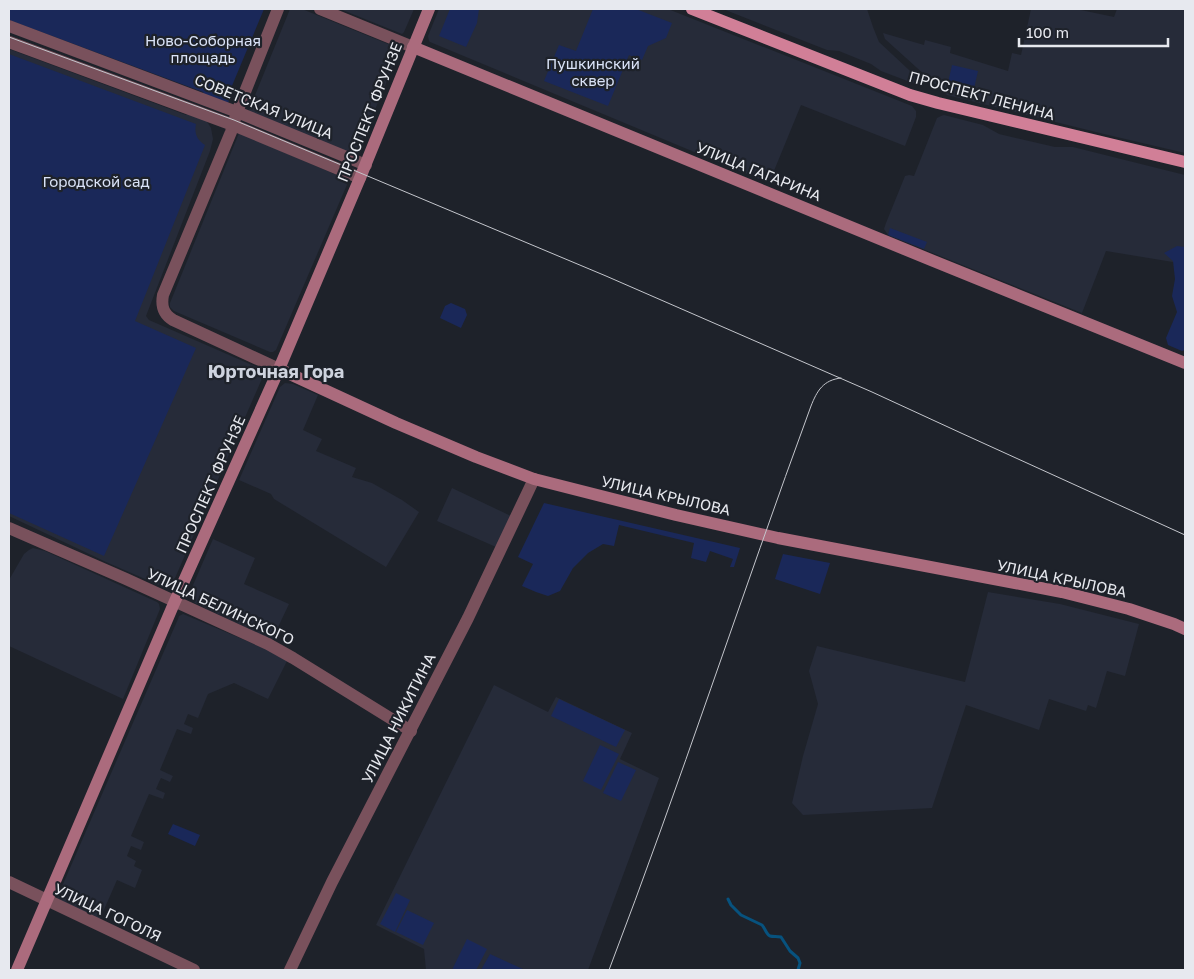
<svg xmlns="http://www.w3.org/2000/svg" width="1194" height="979" font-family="'Golos Text',sans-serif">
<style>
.built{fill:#262b39}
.green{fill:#1a2859}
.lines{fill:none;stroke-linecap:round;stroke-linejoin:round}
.stream{stroke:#07527e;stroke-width:3}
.tertiary{stroke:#79515c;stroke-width:12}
.secondary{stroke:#ab6b7d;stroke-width:12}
.primary{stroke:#d17f97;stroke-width:12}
.tram{stroke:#c4c6cc;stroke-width:1}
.labels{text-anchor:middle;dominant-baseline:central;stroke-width:4.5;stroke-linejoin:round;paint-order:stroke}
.park-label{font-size:15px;fill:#dae3f8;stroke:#1e222a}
.street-label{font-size:15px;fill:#e7e9ef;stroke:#1e222a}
.quarter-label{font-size:18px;font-weight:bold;fill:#ced3de;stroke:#1e222a}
</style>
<rect width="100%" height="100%" fill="#1e222a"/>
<g class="built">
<polygon points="290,9 302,9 393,46 396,48 398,51 397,57 356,155 250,113 249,110"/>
<polygon points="340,9 414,9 404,32 402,34"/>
<polygon points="439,9 668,9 912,106 916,111 916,117 905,146 801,105 769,183 430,42 429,41 428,36"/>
<polygon points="723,9 867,9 873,27 879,42 923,83 922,85 918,85 881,71 871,64 839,51 827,50"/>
<polygon points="1031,9 1076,9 1114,17 1117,9 1185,9 1185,153 1104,134 947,95 885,39 883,33 924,45 925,40 951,47 950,53 1008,71 1012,53 1021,55"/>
<polygon points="9,49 186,115 190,113 206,120 211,128 213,139 210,151 146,316 149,320 261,369 264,374 172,585 168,589 106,562 9,516"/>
<polygon points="944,115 983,125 999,134 1055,147 1073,147 1185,175 1185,264 1106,251 1082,313 888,235 884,229 886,223 905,176 909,175 914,176 937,118 941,116"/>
<polygon points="239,133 349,180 276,350 273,352 270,352 174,311 170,307 170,303"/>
<polygon points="285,383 293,384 318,395 303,430 322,439 316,451 356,468 352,477 372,483 402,500 419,512 386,567 274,499 271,494 239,480 280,387"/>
<polygon points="452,488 511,516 496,547 437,521"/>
<polygon points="213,539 255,558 244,584 289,604 272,640 195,603 190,599 190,592"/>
<polygon points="33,548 45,551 157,602 159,604 160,609 123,699 9,646 9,580 24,554 29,550"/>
<polygon points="988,592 1060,604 1139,624 1125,676 1107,671 1096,708 1088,705 1086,711 1049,699 1039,730 966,705 932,808 803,815 792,803 803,756 818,704 809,671 817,646 965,682"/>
<polygon points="183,614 266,649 287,661 268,699 234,683 208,694 198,718 188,714 184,724 193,728 191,734 177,729 160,770 173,776 170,782 161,778 159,782 156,789 165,793 163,799 149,794 131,836 144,842 141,850 131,846 127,856 136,861 134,866 142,870 135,888 117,880 99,921 57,898 178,619 179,616"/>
<polygon points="494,685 548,712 556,697 632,733 620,759 659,778 588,970 426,970 424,949 376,925"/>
</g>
<g class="green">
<polygon points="9,9 264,9 229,93 232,94 228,103 204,96 203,92 9,20"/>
<polygon points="450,9 479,9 477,23 466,47 439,36"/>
<polygon points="593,9 636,9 672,23 666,38 648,46 642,60 629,55 608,106 544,81 559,45 576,51"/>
<path d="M9,54l187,70c-2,9 1,16 9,21l-70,176 61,27 -92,208 -95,-43z"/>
<polygon points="952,65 978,71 973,93 947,87"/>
<polygon points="890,228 927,242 924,249 888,235"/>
<polygon points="1177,246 1185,247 1185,350 1182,351 1168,345 1166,338 1177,312 1172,296 1175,279 1173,261 1164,253"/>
<polygon points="451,303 465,309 467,315 461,328 440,318 445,306"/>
<polygon points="544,503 740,548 734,567 730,567 733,559 710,551 706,562 691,558 694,543 619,525 614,546 603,544 588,553 573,568 560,591 548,596 536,592 522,586 533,564 518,557"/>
<polygon points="783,554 830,563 820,594 775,579"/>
<polygon points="559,699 625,730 616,747 551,716"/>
<polygon points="600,745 619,754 601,790 583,781"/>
<polygon points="618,762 636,770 621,801 603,793"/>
<polygon points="173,824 200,835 195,846 168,834"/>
<polygon points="396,893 410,900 395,932 380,924"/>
<polygon points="407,910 434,923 423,945 396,932"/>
<polygon points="467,939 487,949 476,970 452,970"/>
<polygon points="490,954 525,970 481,970"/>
</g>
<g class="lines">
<path class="stream" d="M728,899l3,6 10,10 21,10c3,3 4,9 8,11 3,1 7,0 11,1l9,14 8,7 2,5 -2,7"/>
<g class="tertiary">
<path d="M278,9l-41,103 -6,20 -68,163c-2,11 0,19 10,25l106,49"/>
<polyline points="320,9 413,47"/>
<polyline points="9,26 237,112 366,165"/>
<polyline points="9,42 233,125 360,178"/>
<polyline points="9,528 126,579 268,644 293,658 411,731"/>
<polyline points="9,882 194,970"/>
<polyline points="290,970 332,882 468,618 534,479"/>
</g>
<g class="secondary">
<polyline points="413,47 931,260 1185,363"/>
<polyline points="279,369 396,423 476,457 534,479 676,515 778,538 1062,592 1129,609 1174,624 1185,629"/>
<polyline points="17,970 175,601 279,369 360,178 429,9"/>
</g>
<polyline class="primary" points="692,9 910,95 938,103 1185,162"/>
<g class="tram">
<polyline points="9,37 234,120 606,276 872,392 961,433 1185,535"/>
<path d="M609,970c71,-186 133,-376 202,-564 6,-15 12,-26 30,-28"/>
</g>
</g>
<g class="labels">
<g class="park-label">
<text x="203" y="40">Ново-Соборная<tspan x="203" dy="17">площадь</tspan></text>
<text x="593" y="63">Пушкинский<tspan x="593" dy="17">сквер</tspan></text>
<text x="96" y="181">Городской сад</text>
</g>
<g class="street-label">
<text transform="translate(982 95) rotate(15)">ПРОСПЕКТ ЛЕНИНА</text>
<text transform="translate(264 106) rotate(22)">СОВЕТСКАЯ УЛИЦА</text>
<text transform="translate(369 112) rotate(-68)">ПРОСПЕКТ ФРУНЗЕ</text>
<text transform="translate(759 171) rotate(22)">УЛИЦА ГАГАРИНА</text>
<text transform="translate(210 484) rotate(-66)">ПРОСПЕКТ ФРУНЗЕ</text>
<text transform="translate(666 495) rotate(13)">УЛИЦА КРЫЛОВА</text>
<text transform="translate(1062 578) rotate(12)">УЛИЦА КРЫЛОВА</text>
<text transform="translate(221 606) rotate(25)">УЛИЦА БЕЛИНСКОГО</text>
<text transform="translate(398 718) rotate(-63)">УЛИЦА НИКИТИНА</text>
<text transform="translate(108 912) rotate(25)">УЛИЦА ГОГОЛЯ</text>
</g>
<g class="quarter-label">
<text x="276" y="371">Юрточная Гора</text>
</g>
</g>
<rect width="1194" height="979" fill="none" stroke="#e7e9ef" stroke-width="20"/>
<path d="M1019 38v8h149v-8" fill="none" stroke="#e7e9ef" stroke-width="2.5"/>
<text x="1026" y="38" font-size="15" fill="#e7e9ef" stroke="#1e222a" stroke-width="4" paint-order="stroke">100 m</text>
</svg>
